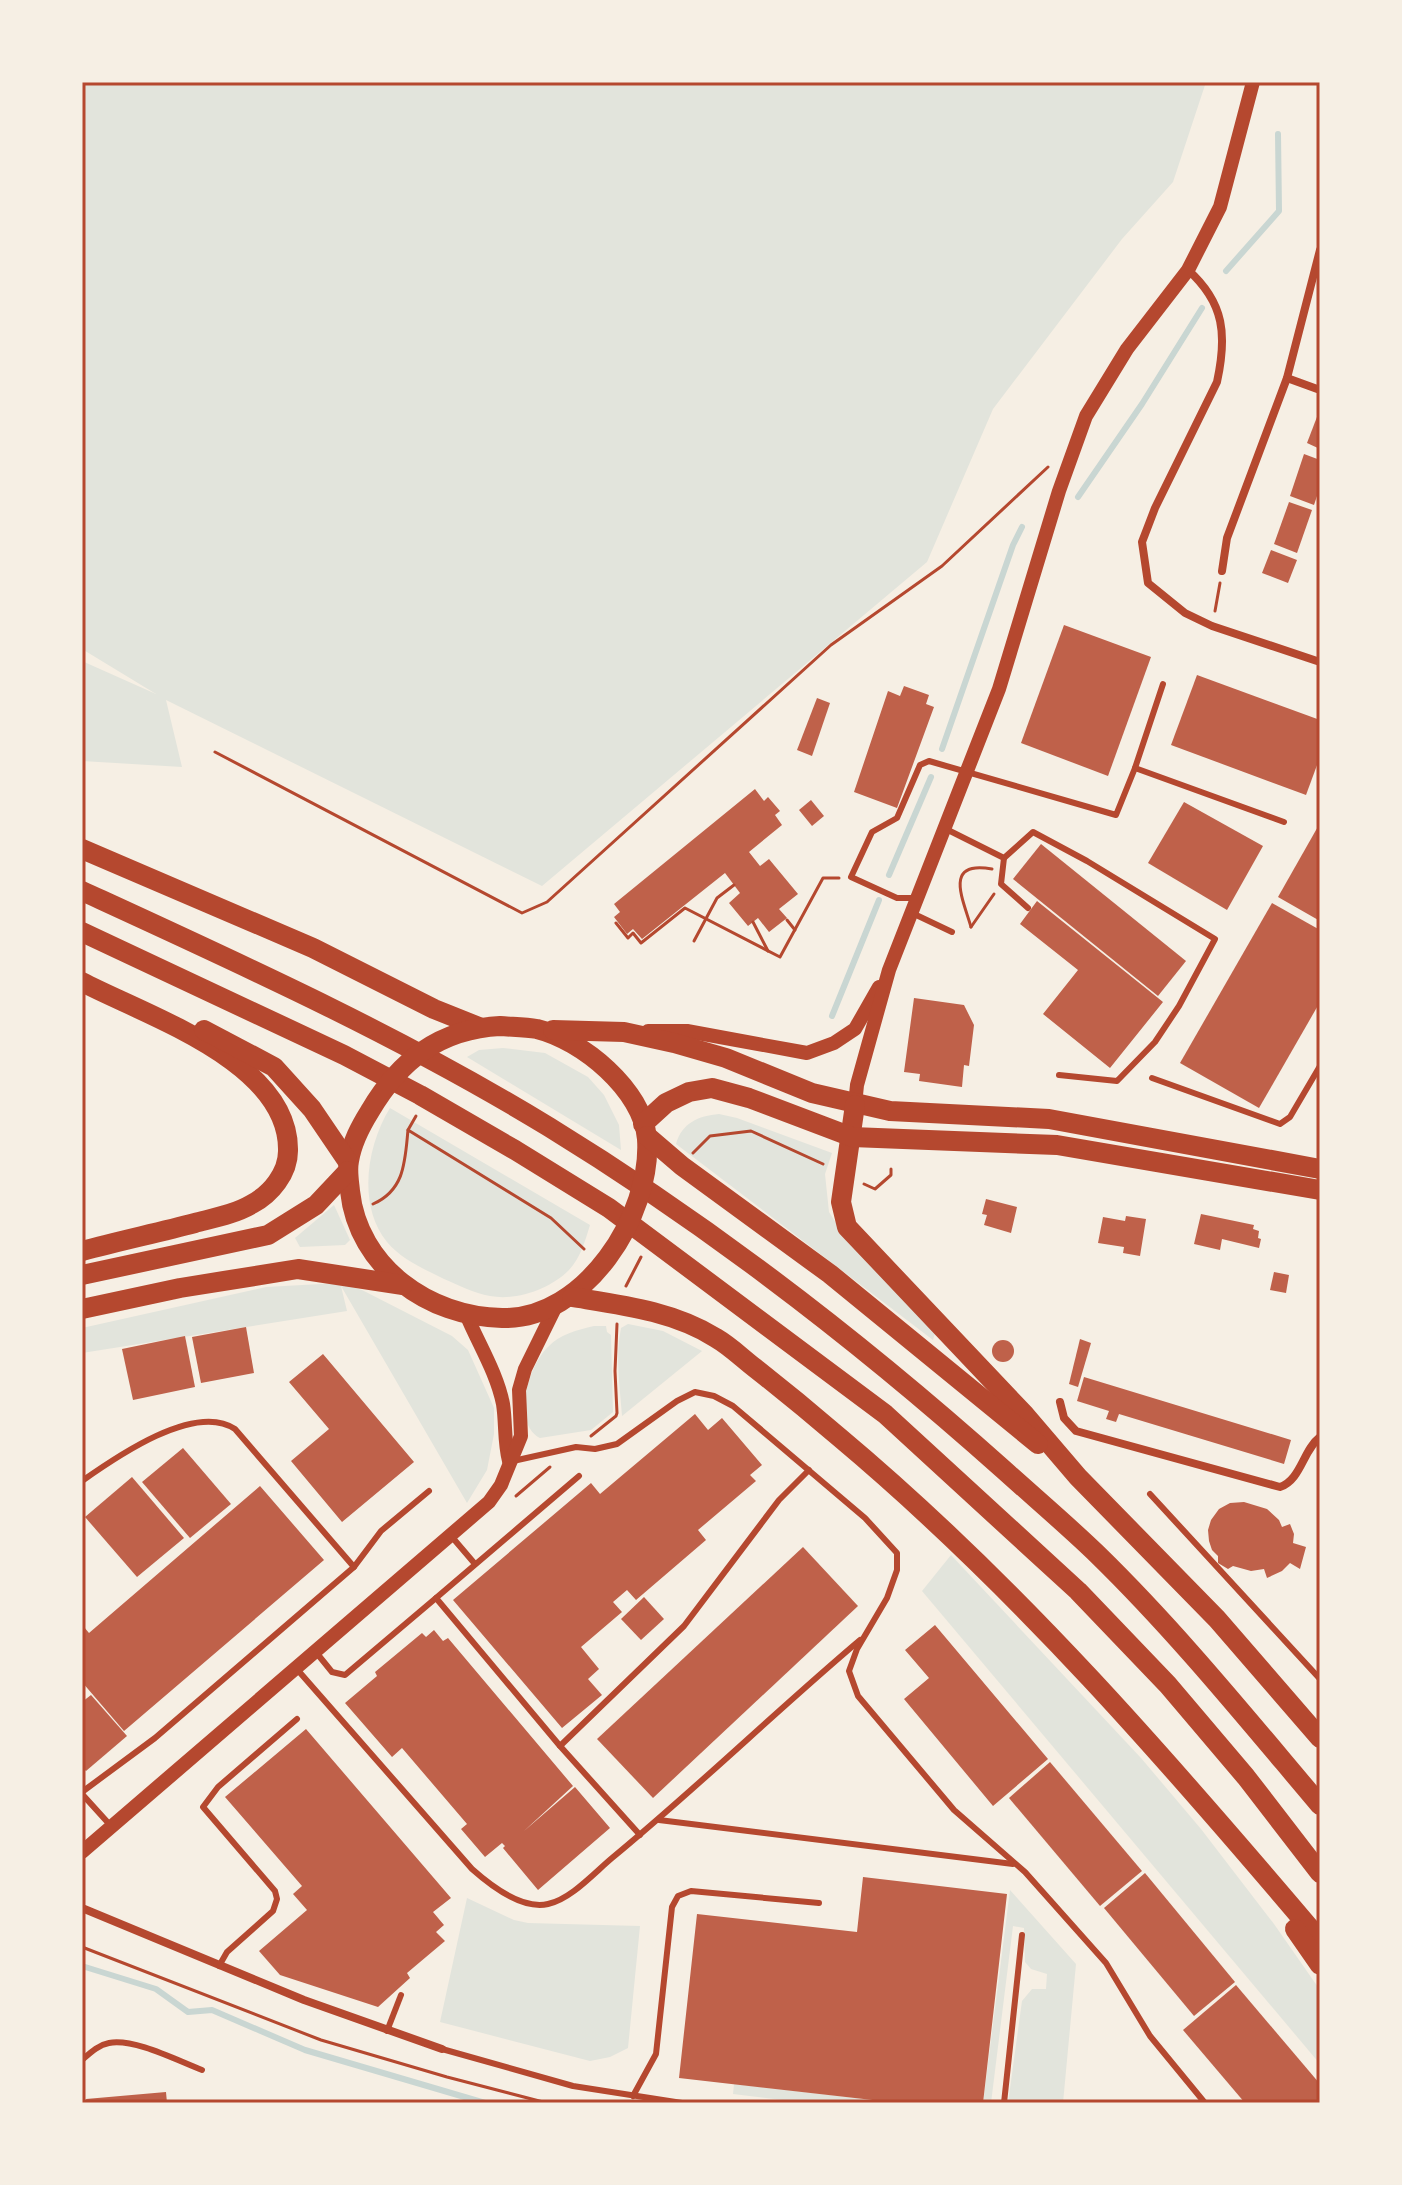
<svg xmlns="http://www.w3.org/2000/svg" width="1402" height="2185" font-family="Montserrat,sans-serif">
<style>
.green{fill:#e2e4dc}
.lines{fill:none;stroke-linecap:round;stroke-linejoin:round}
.stream{stroke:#c9d6d2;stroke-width:6}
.building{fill:#bf614a}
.path{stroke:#b5482f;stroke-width:3}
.service{stroke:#b5482f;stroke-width:6}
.minor{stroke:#b5482f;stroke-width:8}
.tertiary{stroke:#b5482f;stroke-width:14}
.trunk{stroke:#b5482f;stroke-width:20}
.neatline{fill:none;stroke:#b5482f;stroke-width:3}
</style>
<rect width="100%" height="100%" fill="#f6efe4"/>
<g class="green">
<polygon points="82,82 1206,82 1173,182 1122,239 993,409 927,562 542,886 166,700 182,767 82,761 82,661 156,694 82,649"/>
<polygon points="503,1048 545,1053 588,1077 604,1095 619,1125 621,1150 467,1057 479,1050"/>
<path d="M390,1108l200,117c-5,16 -9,32 -21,45 -19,19 -52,31 -79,26 -16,-3 -32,-11 -46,-17 -20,-10 -43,-20 -57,-37 -30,-37 -20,-97 3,-134z"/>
<path d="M719,1114l18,4 95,35 -7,21 4,38 14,22 92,99 -2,7 -257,-196c6,-21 22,-28 43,-30z"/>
<polygon points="334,1205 350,1240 345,1245 300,1247 295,1238"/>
<polygon points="339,1283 362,1290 452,1336 468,1350 494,1408 494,1434 487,1470 467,1503 341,1286 347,1311 82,1353 82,1328 266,1287"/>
<path d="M628,1324l35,7 39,20 -80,65c-2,-29 -7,-60 -1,-88z"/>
<path d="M594,1326h12l1,6 4,3 2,77 -22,18 -51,8c-29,-16 -11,-73 8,-91 12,-13 29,-17 46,-21z"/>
<polygon points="951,1555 1141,1758 1201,1829 1274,1924 1320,1990 1320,2064 922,1591"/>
<polygon points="1010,1890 1076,1964 1063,2103 1008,2103 1022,2001 1032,1989 1046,1989 1047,1974 1031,1969 1025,1962 1024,1928 1013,1926 991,2103 983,2103"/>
<polygon points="467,1898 514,1920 528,1923 640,1926 628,2048 610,2057 590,2061 440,2022"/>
<polygon points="734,2084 899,2103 807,2103 733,2094"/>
</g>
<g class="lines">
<g class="stream">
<polyline points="1226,271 1279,211 1278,134"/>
<polyline points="1078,497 1142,404 1202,308"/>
<polyline points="942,749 1013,545 1022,527"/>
<polyline points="889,875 931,777"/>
<polyline points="832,1016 879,900"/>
<polyline points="82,1966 156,1989 188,2012 212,2010 305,2050 485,2103"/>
</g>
</g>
<g class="building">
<polygon points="1320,409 1320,449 1307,443"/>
<polygon points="1304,454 1320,460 1320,487 1314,505 1290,496"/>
<polygon points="1289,502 1312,510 1297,553 1274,544"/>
<polygon points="1271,550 1297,560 1288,583 1262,573"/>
<polygon points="1064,625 1151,657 1108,776 1021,743"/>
<polygon points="1197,675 1320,720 1320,757 1306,795 1171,745"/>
<polygon points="904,686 929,695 926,704 934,707 897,808 854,792 888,691 900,696"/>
<polygon points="817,698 830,703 812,756 797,750"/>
<polygon points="755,789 764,801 768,797 780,811 775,815 782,825 749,852 760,866 769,859 798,894 779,909 787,918 769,932 758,918 748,926 729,903 740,893 725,873 642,939 633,929 627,934 614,917 620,912 614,904"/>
<polygon points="811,800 824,816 812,826 799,810"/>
<polygon points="1184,802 1263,846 1227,910 1148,863"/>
<polygon points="1320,823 1320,921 1278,897"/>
<polygon points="1041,844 1186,961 1158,996 1013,879"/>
<polygon points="1037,901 1163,1002 1110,1068 1043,1014 1078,970 1020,924"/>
<polygon points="1272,903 1320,930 1320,1002 1259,1108 1180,1063"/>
<polygon points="914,998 964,1005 974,1025 969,1066 964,1065 962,1087 919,1081 920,1074 904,1072"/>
<polygon points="986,1199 1017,1207 1011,1233 984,1225 987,1215 982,1214"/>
<polygon points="1201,1214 1254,1225 1253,1229 1259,1231 1258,1238 1261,1239 1259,1248 1222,1239 1220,1250 1194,1244"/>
<polygon points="1126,1216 1146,1219 1140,1256 1123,1253 1124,1247 1098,1243 1103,1217 1125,1221"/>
<polygon points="1274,1272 1289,1275 1286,1293 1270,1290"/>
<polygon points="246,1327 254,1373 201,1383 192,1337"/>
<polygon points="185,1336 195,1387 133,1400 122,1349"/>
<polygon points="1080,1339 1091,1343 1078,1387 1069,1384"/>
<circle cx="1003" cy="1351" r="11"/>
<polygon points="323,1354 414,1462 342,1522 291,1461 329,1429 289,1382"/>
<polygon points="1084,1377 1291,1440 1284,1464 1119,1414 1116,1422 1106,1419 1109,1411 1077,1401"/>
<polygon points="695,1414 708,1430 722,1418 762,1465 750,1475 756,1481 698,1530 706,1540 636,1600 627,1590 613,1602 622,1612 581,1647 599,1669 588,1679 602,1695 562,1728 453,1600 591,1483 600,1494"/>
<polygon points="183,1448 231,1504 190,1538 142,1482"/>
<polygon points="132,1477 184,1538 137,1577 85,1517"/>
<polygon points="260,1486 324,1560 124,1731 82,1682 82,1629 84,1627 89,1633"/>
<polygon points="1244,1502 1267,1509 1279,1520 1282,1527 1290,1524 1294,1534 1293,1543 1306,1547 1300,1569 1290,1563 1282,1571 1267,1578 1264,1569 1251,1571 1233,1566 1228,1569 1218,1563 1218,1556 1212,1550 1209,1541 1208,1530 1211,1520 1219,1509 1230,1503"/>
<polygon points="803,1547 858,1606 653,1798 597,1739"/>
<polygon points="644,1597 664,1619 641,1640 621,1619"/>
<polygon points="935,1625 1048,1759 993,1806 904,1699 929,1678 905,1650"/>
<polygon points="434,1630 443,1641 448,1638 573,1786 524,1831 575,1787 610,1828 538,1890 503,1848 505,1846 502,1843 485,1857 461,1829 467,1824 402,1748 392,1757 345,1703 377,1676 375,1672 422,1633 426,1637"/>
<polygon points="91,1695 127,1736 86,1771 82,1767 82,1702"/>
<polygon points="306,1729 451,1898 433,1912 444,1925 436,1932 445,1941 407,1973 410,1978 378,2007 280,1975 259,1951 307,1910 293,1894 302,1886 225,1797"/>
<polygon points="1050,1762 1142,1871 1100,1906 1009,1798"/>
<polygon points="1145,1873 1235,1982 1194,2016 1104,1908"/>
<polygon points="863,1877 1007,1894 983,2103 899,2103 679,2078 697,1914 857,1932"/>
<polygon points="1236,1985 1320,2084 1320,2103 1245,2103 1183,2030"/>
<polygon points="166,2092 167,2103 87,2103 86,2099"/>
</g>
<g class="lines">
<g class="path">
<polyline points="1215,611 1220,583"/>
<polyline points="215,752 522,913 547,902 831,645 942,566 1048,467"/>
<polyline points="787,920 795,930"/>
<polyline points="753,922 768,951"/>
<polyline points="616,923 628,938 633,933 641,943 685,908 780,957 823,878 839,878"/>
<path d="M971,927c-8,-28 -28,-67 21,-58"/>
<polyline points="971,927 994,894"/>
<polyline points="694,941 717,898 734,885"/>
<polyline points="408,1130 416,1116"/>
<polyline points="693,1153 710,1136 751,1131 823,1164"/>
<polyline points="864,1184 875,1189 891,1175 891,1169"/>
<path d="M373,1204c32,-14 32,-43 35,-74l143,88 33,31"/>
<polyline points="626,1286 641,1257"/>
<polyline points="591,1436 616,1416 617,1413 615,1371 617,1324"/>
<polyline points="516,1496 550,1467"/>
<polyline points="82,1947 321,2040 447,2077 547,2103"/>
</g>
<g class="service">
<polyline points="1135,768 1163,684"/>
<polyline points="944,828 1004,858 1033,832 1087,861 1215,939 1179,1006 1155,1042 1117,1081 1059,1075"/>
<polyline points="1004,858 1001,884 1028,908"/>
<polyline points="917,898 897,898 851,877 872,832 897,818 920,765 929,761 1116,815 1135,768 1284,822"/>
<polyline points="912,913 952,932"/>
<polyline points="1152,1078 1280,1124 1290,1117 1320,1066"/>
<polyline points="513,1461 576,1447 595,1449 617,1444 677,1401 695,1392 714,1396 733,1406 865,1518 897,1553 897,1570 887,1598 857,1649 849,1671 858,1696 954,1810 1025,1872 1106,1963 1150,2036 1205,2103"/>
<polyline points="579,1476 436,1598 560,1746 640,1835"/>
<path d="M82,1481c34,-24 113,-79 153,-52l119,138"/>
<polyline points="1150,1494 1320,1679"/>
<polyline points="452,1537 475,1564"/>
<polyline points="315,1651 332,1672 345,1675 436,1598"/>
<path d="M295,1667l177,202c18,16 50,41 76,35 23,-5 46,-31 64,-46 85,-70 164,-147 248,-218"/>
<polyline points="560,1746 684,1626 779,1500 809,1470"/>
<polyline points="82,1792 155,1738 354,1567 381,1531 429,1491"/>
<polyline points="82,1794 111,1826"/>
<polyline points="659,1820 1013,1864"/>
<polyline points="219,1966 227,1952 273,1911 277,1899 275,1891 203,1807 218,1787 297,1719"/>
<polyline points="387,2031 401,1995"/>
<polyline points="442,2049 573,2086 682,2103"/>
<path d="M82,2060c8,-7 16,-15 27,-17 25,-5 69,18 93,27"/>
<polyline points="633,2096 656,2054 672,1907 678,1896 691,1891 819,1903"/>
<polyline points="1004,2103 1022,1935"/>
</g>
<g class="minor">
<path d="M1188,270c37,33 39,66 29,112l-62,126 -13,34 6,41 37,30 27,13 108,36"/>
<polyline points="1287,378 1320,390"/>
<polyline points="1222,571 1227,538 1287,378 1320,250"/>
<path d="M1060,1402l4,16 12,13 204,56c21,-7 23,-37 40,-50"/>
<polyline points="82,1908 304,2000 442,2049"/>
</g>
<g class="tertiary">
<polyline points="648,1031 687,1031 807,1053 834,1043 855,1029 879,987"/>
<polyline points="855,1105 857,1085 889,970 999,689 1059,491 1086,416 1127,349 1188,270 1220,207 1253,82"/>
<path d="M466,1314c12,29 31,59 37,90 3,19 1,38 6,57"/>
<polyline points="82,1852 489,1502 501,1485 521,1436 519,1390 525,1369 556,1306"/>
</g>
<g class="trunk">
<polyline points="82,849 313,948 434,1009 479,1027"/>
<path d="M82,891c159,73 318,145 467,236 163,100 313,216 455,343 31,28 63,55 93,84 80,78 151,166 223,251"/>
<polyline points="82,932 344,1055 420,1095 515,1150 609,1208 885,1414 1078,1591 1168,1685 1246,1777 1320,1873"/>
<path d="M82,982c65,34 208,80 206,169 0,22 -17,43 -36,53 -17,10 -38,14 -57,19 -38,10 -76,18 -113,28"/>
<path d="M500,1026c12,1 25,1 37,3 45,11 106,61 110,110 5,76 -62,181 -145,179 -73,-1 -144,-51 -152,-127 -1,-10 -3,-21 -1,-30 3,-19 11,-34 21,-50 30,-51 70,-82 130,-85z"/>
<polyline points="204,1030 274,1067 312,1109 348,1162"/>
<polyline points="553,1030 624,1032 674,1043 726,1058 812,1093 890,1111 1049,1119 1320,1169"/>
<polyline points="855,1105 841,1202 847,1227 1025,1415 1078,1477 1217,1619 1320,1738"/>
<polyline points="643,1124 666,1103 689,1092 712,1088 749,1098 852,1137 1057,1145 1320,1190"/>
<polyline points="647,1136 682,1166 830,1274 1038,1444"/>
<polyline points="82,1275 268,1235 316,1205 348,1171"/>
<path d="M572,1297c49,8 101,14 144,41 14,8 26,20 39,30 28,22 56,45 84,69 179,150 331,326 481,503"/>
<polyline points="82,1309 180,1288 298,1269 403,1285"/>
<polyline points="1295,1929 1320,1965"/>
</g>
</g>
<rect width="1402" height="2185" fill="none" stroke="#f6efe4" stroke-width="168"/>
<rect x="84" y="84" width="1234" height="2017" class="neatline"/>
</svg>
